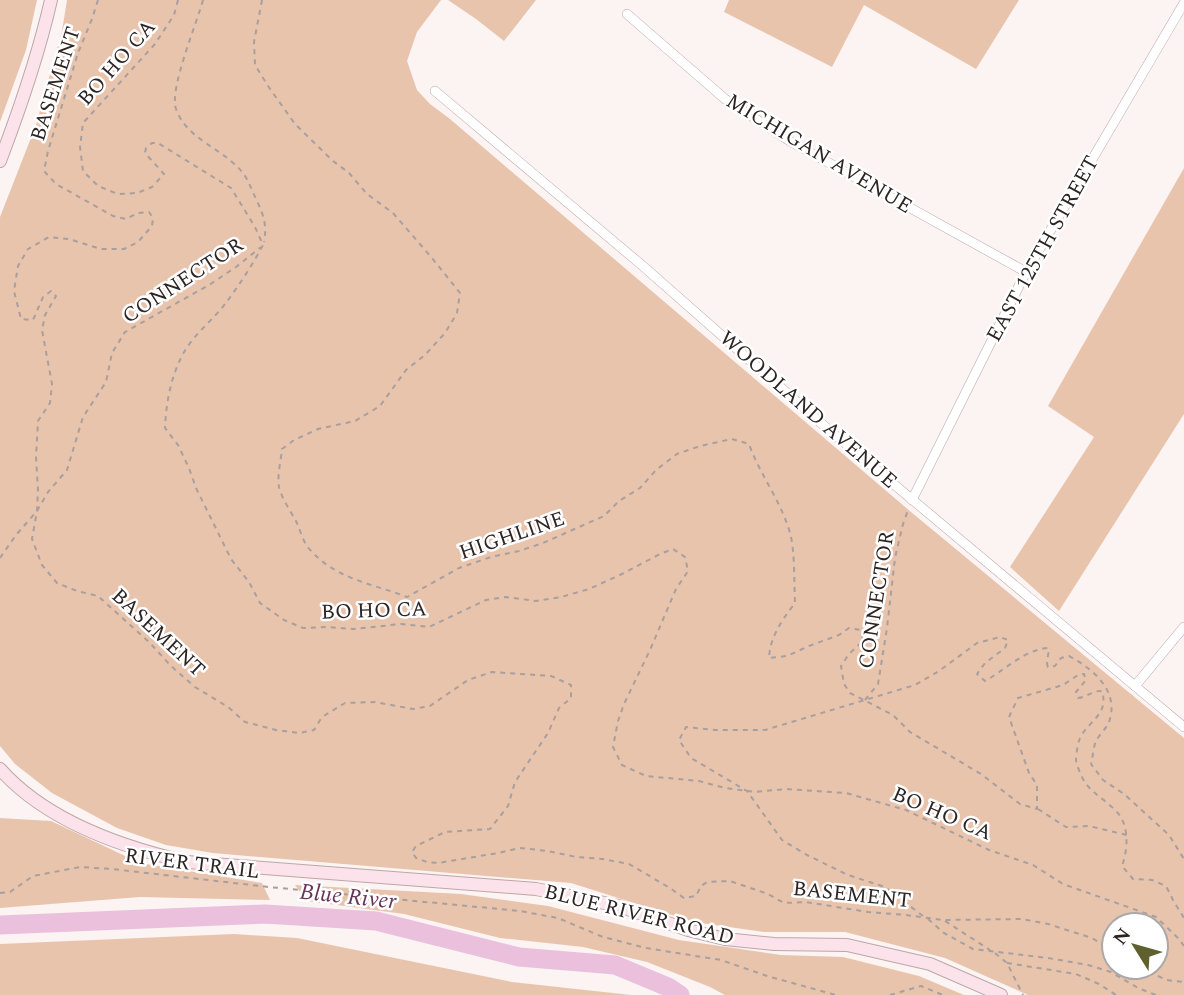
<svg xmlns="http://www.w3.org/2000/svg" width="1184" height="995" font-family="Spectral,serif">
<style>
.green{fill:#e9c4ad;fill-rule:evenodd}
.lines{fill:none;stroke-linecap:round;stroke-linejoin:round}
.river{stroke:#eac0dd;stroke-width:19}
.street-casing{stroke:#bda7a8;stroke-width:10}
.secondary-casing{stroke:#bda7a8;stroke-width:14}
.path{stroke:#a89f9f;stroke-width:2;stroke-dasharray:5 5;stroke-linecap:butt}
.street{stroke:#fff;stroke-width:9}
.secondary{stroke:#fbe2eb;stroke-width:12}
.labels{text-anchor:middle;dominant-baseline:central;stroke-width:5;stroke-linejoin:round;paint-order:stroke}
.street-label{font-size:21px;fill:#2d2525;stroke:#fff}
.water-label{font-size:23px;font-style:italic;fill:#68345a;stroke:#fff}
</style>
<rect width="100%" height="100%" fill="#fcf3f3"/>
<g class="green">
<polygon points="0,0 37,0 26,50 0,122"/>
<path d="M67,0h374l-24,32 -10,29 10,29 13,14 20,15 461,393 273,226v257h-156l-83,-37 -100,-26h-81l-70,-10 -123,-39 -299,-25 -59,-5 -47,-8 -49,-17 -65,-35 -37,-29 -15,-18v-529l36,-92 26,-94zM1114,925h42v42h-42z"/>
<polygon points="448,0 536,0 504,41 476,19"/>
<polygon points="729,0 1019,0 976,69 864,5 832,67 724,12"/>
<polygon points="1184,168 1184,414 1059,611 1010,567 1094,437 1048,406"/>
<polygon points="0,818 51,821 140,863 262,883 270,900 140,897 0,908"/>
<polygon points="295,885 461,894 548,906 679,940 781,955 843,957 919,976 964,995 725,995 710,987 647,962 583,947 500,938 404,914 307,901"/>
<polygon points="234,934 297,938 512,982 631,995 0,995 0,944"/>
</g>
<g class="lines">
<polyline class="river" points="0,925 265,914 376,921 519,957 615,965 668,987 680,995"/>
<defs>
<g id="street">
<polyline points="627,14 725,99 793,143 1026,272"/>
<polyline points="435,91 644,267 829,430 1184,727"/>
<polyline points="912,500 1026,272 1184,3"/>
<polyline points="1135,686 1184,627"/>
</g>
<g id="secondary">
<path d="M0,161c21,-55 38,-104 51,-161"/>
<path d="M0,769c46,52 121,78 187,93l349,27 83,17 69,24 37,9 49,5 73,1 83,19 71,31"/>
</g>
</defs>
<use href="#street" class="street-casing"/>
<use href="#secondary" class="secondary-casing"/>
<g class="path">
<polyline points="98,0 92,19 78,53 48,151 44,171 56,184 113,216 126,219 138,213 149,212 153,218 152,226 138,242 124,249 101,249 69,239 49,237 28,249 18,266 14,291 21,319 33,320 43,297 51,291 56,296 45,315 42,330 52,384 50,403 38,421 36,457 38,490 37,511 32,539 42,565 57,583 77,591 98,596 149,642 171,666 195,687 228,707 245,722 276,730 299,733 314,730 322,717 345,703 375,702 413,709 430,706 468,680 492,672 551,676 571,685 571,698 559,708 548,733 515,782 508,806 490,829 445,832 416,846 412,852 416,858 427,862 438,863 498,853 520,848 548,851 576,857 603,859 629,864 670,888 684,898 696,896 701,886 707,882 730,881 768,894 784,903 806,902 868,912 906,915 943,920 1022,919 1048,924 1092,938 1114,952"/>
<path d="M178,0l-4,15 -19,29 -72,79 -3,24 3,24 15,15 20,8 19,-1 15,-6 12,-13 -19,-21 1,-5 6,-5h6l73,45 24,39 8,18c-10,19 -25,42 -38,59 -13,17 -32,31 -42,50 -12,22 -17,49 -18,74l13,17 11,23 7,20 35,71 18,23 11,21 24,17 19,8 24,-1 27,2 47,-5 28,3 57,-27 20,-3 30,4 25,-4 28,-8 33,-15 38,-20 13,-5 12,8 3,14 -12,18 -26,61 -26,54 -6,17 -5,26 9,18 24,11 53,5 26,7 30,4 31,-3 60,4 60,17 83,40 44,15 30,19 93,33 22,21 6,8"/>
<path d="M203,0c-6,23 -34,89 -27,109 11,32 52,41 69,67 5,8 8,17 12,25 7,15 10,25 7,41"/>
<path d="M262,0l-8,42 1,23 13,21 27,38 38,37 16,12 18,21 26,19 39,45 28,35 -3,20 -12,20 -20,22 -19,15 -26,36 -25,15 -37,8 -24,11 -12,9c-1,11 -5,27 -3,38 2,10 12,25 17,34 4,8 6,18 11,25 26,33 64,37 100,51l52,-29 32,-11 28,-6 24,-8 61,-27 15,-15 21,-13 16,-18 21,-16 23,-8 32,-7 17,5c11,31 32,57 41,89 5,17 4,51 5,70 -13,17 -25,34 -26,55l18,-2 22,-10 30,-11 10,-7 12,2 2,11 -14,13 -8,12 3,18 6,9 43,22 17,17 71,42 39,30 17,5v-24l-8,-12 -20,-56 9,-19 45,-13 15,-10 6,-1 2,6 -10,12 2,6c10,-1 15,-8 24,-7 7,24 -13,29 -22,47 -2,5 -4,16 -4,22 0,2 2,8 3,10 7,21 21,25 36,40 15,14 13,39 7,56l11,13 19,1 14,6 8,16 10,16"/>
<polyline points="0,558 16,535 37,511 48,492 67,470 83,417 106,382 112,353 125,332 209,285 236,267 261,247"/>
<polyline points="865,700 878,684 887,628 895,558 903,524 908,510"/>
<polyline points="1038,809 1066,827 1089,826 1127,835"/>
<polyline points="0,893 10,892 33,876 80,867 112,869 269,887 520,911 558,918 603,937 646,948 721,960 767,976 836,995"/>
<path d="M923,916l-38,-29 -37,-12 -41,-20 -25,-15 -35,-49 -56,-33 -12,-18 7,-13 30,3h49l150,-45 24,-14 38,-28 23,-6 8,3 -3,8 -20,15 -8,11 8,7c20,-11 39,-31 63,-33 2,7 -3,12 0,19l7,-1 6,-8 8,-2c24,13 51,35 40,66 -3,7 -10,13 -13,19 -3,7 -3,16 -5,23l12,16 21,14 45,41 15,24"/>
<polyline points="928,919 944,933 973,949 1048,958 1088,965 1111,972 1138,988 1156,995"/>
<polyline points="945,921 990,950"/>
<polyline points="995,953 1007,963 1023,995"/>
<polyline points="1007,963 1076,974 1099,984 1116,995"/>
<polyline points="1140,967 1166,980 1184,982"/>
<polyline points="890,995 921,986 943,995"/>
</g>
<use href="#street" class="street"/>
<use href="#secondary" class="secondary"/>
</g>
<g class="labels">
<g class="street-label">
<text transform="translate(117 63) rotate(-49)">BO HO CA</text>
<text transform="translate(56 84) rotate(-72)">BASEMENT</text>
<text transform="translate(819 154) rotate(31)">MICHIGAN AVENUE</text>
<text transform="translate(1043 249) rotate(-61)">EAST 125TH STREET</text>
<text transform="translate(183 281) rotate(-33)">CONNECTOR</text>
<text transform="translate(808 410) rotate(41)">WOODLAND AVENUE</text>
<text transform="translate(512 536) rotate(-19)">HIGHLINE</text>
<text transform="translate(877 600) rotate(-81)">CONNECTOR</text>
<text transform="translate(374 611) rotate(-2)">BO HO CA</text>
<text transform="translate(158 633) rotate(43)">BASEMENT</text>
<text transform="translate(942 814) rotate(23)">BO HO CA</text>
<text transform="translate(192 864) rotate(7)">RIVER TRAIL</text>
<text transform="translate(852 895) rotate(6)">BASEMENT</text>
<text transform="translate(639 915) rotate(14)">BLUE RIVER ROAD</text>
</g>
<g class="water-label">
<text transform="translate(348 897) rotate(6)">Blue River</text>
</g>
</g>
<g transform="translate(1135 946) rotate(307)"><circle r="33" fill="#ffffff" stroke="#aba8a8" stroke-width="2"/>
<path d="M0-5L12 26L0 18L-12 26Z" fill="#5f602d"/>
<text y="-10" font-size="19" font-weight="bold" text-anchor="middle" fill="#2d2525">N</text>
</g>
</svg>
